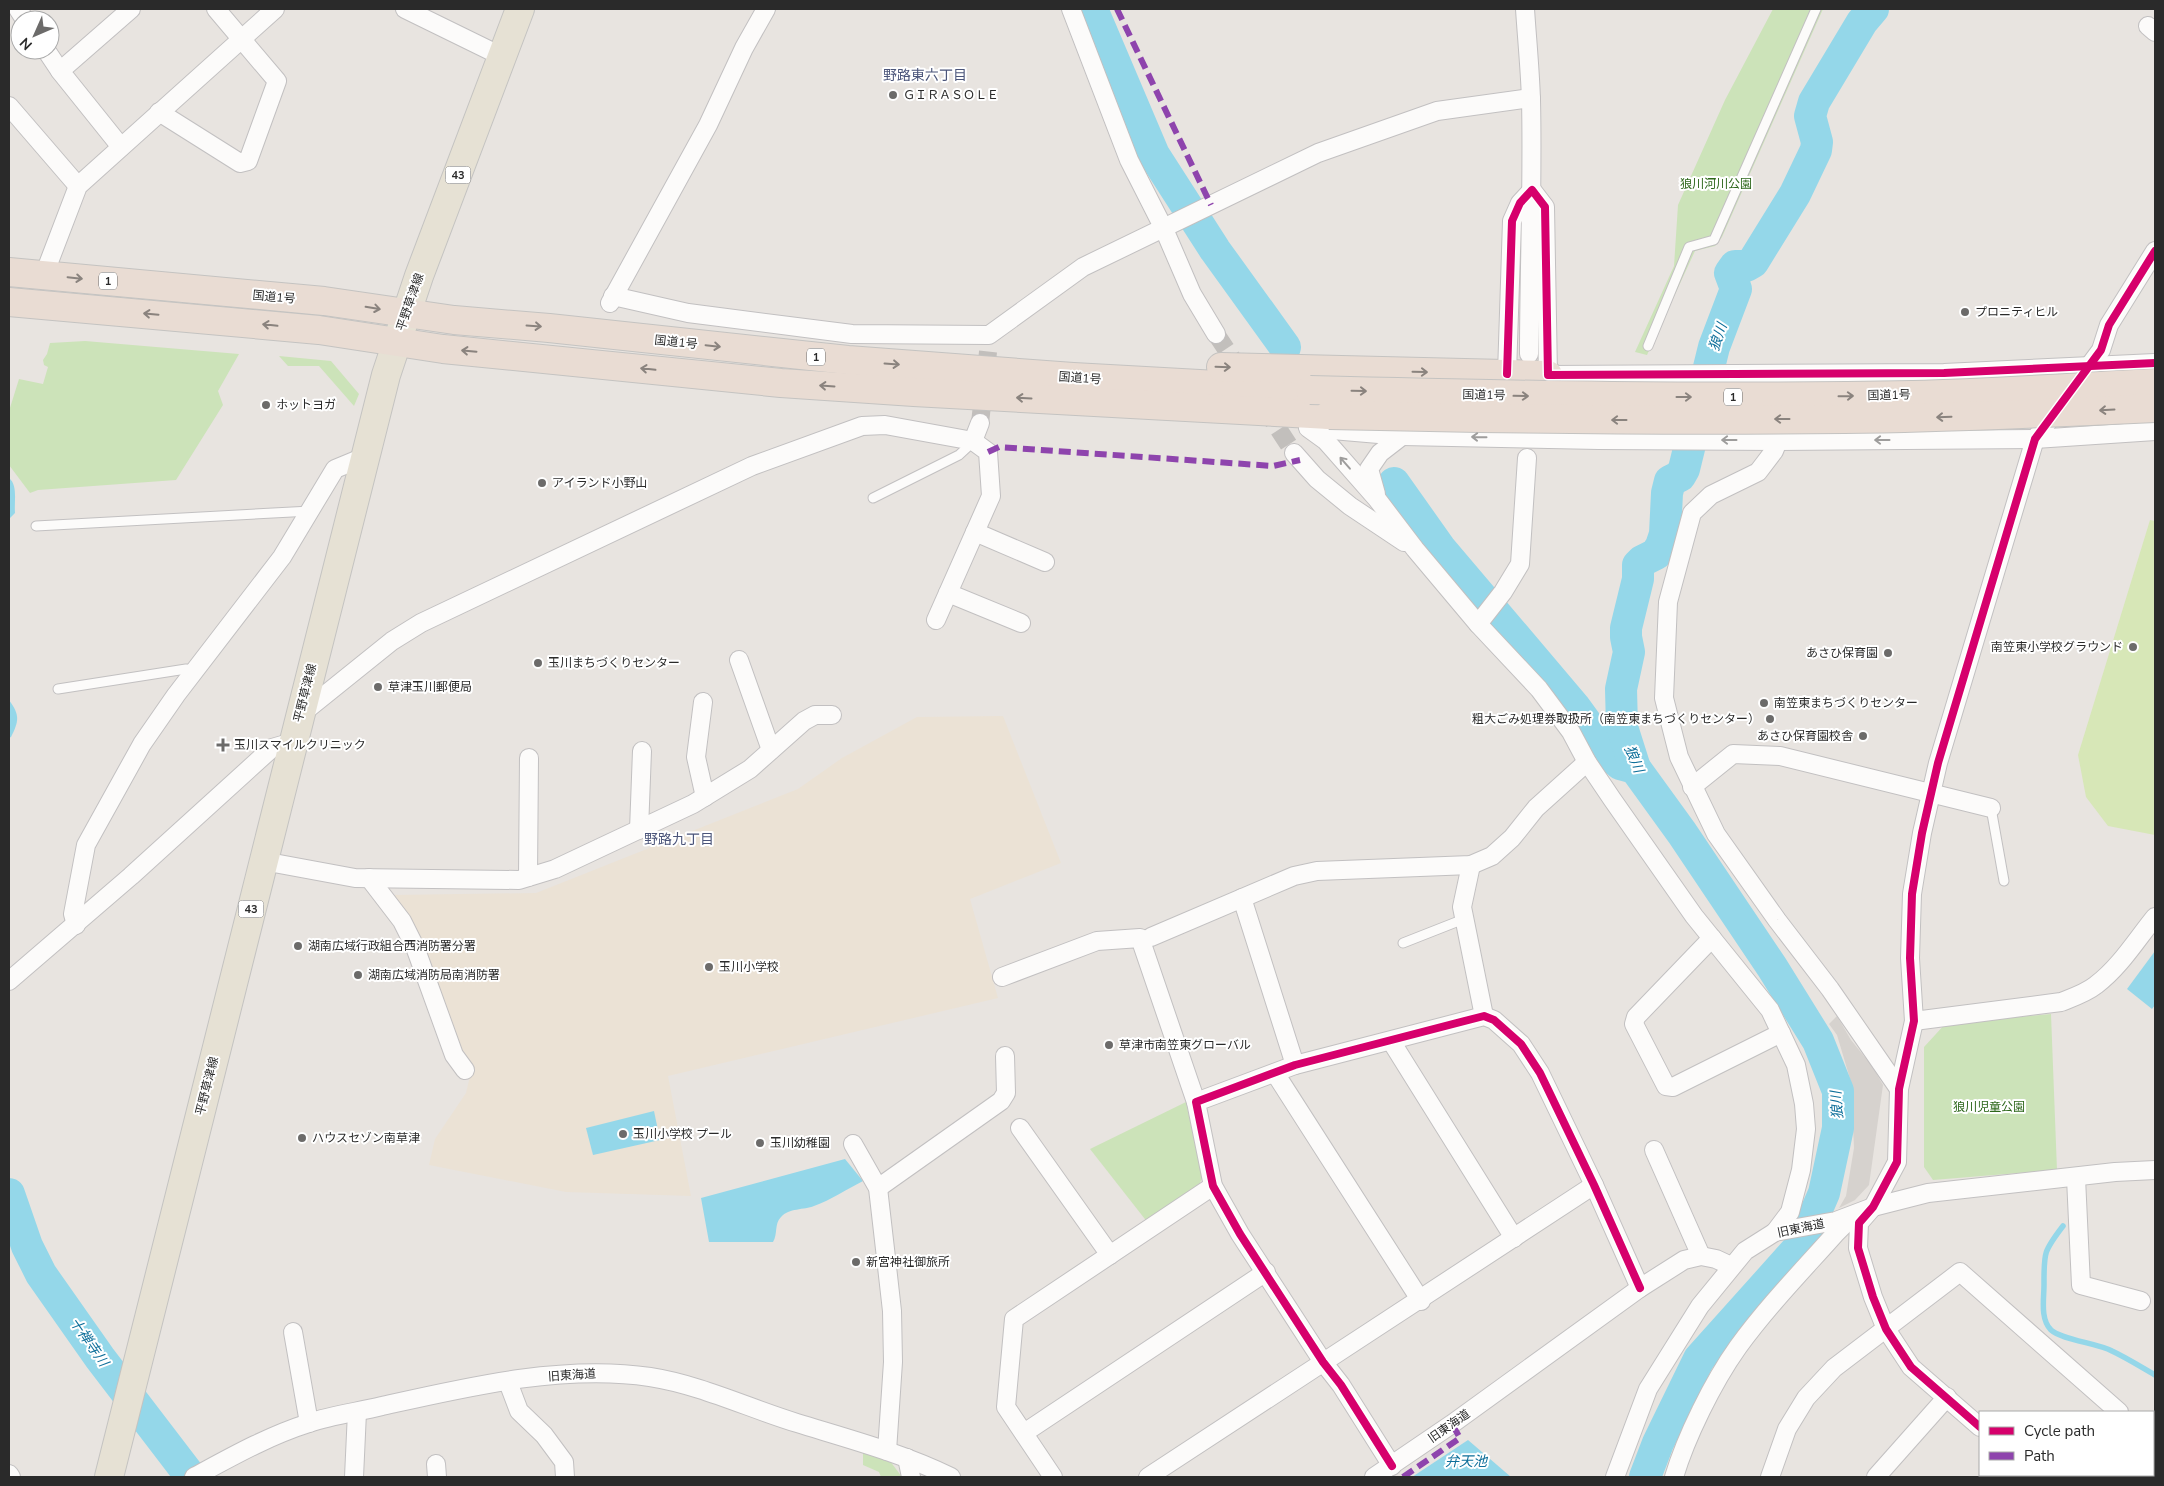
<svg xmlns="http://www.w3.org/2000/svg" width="2164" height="1486" font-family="'Nunito Sans','Noto Sans JP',sans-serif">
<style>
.education{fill:#ebe2d5}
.green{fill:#cce3b9}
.pitch{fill:#d7e7b7}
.plaza{fill:#d6d2ce}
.water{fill:#94d7e9}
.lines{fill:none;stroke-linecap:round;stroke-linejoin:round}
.stream{stroke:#94d7e9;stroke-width:5.5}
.river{stroke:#94d7e9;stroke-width:32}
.street-tunnel{stroke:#c2bfbc;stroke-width:18;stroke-dasharray:18 9;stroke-linecap:butt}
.lane-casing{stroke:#c2c0c1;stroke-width:11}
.street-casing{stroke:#c2c0c1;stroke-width:20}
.primary-casing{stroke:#c4c3c1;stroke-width:30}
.highway-casing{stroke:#c4c3c1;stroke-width:30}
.lane{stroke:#fcfbfa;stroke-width:9}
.street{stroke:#fcfbfa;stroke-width:18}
.primary{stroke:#e6e1d4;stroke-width:28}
.highway{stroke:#e9dcd3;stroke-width:28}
.highway-bridge-casing{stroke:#c4c3c1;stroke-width:30;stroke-linecap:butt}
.highway-bridge{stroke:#e9dcd3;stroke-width:28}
.quiet{stroke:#8e44ad;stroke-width:6;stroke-dasharray:12 6;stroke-linecap:butt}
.cycleway-casing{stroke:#fff;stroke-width:11}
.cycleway{stroke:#d6006c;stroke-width:8}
.oneway{stroke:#8a837e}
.oneway2{stroke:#9e9d9c}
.poi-dot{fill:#6c6b6a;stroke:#fff;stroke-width:2}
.labels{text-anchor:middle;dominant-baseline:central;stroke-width:4;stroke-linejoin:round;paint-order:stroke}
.shield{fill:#fff;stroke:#6a6a6a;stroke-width:1}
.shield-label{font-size:11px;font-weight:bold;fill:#2a2a2a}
.poi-label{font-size:12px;fill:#2a2a2a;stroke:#fff;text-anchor:start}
.park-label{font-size:12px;fill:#2d671b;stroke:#fff}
.street-label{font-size:12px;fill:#2a2a2a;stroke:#fff}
.neighbourhood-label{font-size:14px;fill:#4b557a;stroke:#fff}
.water-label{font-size:14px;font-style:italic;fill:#0e6f9a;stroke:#fff}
</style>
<rect width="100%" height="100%" fill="#e8e4e0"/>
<polygon class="education" points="1003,716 1061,863 970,899 998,998 668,1076 691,1196 566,1192 429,1165 435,1139 466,1093 471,1072 459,1054 417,935 393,895 536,893 798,789 842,758 917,717"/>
<g class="green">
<polygon points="1773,9 1823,9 1722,237 1715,246 1695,251 1647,355 1635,352 1674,266 1678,205 1725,100"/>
<polygon points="85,341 239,354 218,391 223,405 176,480 38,490 30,493 9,465 9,411 19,379 43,384 48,367 44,365 43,360 47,354 50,343"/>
<polygon points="279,356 331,361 359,394 354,406 319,366 288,366"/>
<polygon points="2051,1014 2057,1170 1933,1180 1924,1167 1924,1047 1946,1023"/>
<polygon points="1186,1102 1202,1178 1199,1185 1148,1223 1090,1149"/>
<polygon points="863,1450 890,1461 902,1477 881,1477 879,1472 863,1465"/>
</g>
<polygon class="pitch" points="2150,520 2155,521 2155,835 2108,826 2086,797 2078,755"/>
<polygon class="plaza" points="1837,1016 1851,1040 1872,1066 1883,1085 1869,1185 1855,1200 1839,1208 1846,1196 1854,1148 1851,1082 1837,1035 1829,1024"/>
<g class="water">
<path d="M9,478c9,7 5,23 6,35l-6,6z"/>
<path d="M9,700c11,15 10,21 2,37l-2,1z"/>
<polygon points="2155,951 2155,1005 2152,1009 2127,989"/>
<polygon points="654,1111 660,1140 593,1155 586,1128"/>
<path d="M845,1159l18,22c-16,8 -32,19 -49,25 -10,4 -25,2 -33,11 -7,7 -3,17 -8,25h-64l-8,-44z"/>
<polygon points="1468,1440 1511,1477 1412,1477"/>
</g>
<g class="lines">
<path class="stream" d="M2063,1226c-20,26 -19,27 -19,59 0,14 -4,34 7,45 11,10 46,13 61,21 15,7 29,16 43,24"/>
<g class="river">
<polyline points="1092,9 1154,155 1215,250 1285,347"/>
<polyline points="1394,483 1440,548 1574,706 1609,754 1620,764 1635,768"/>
<polyline points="9,1194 27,1246 41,1274 100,1358 191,1477"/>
<polyline points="1645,1477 1658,1443 1699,1359 1802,1244 1824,1193 1838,1128 1838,1091 1818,1041 1772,967 1682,833 1635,768 1622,727 1621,689 1629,652 1626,637 1626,628 1638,579 1638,565 1642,561 1656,554 1661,546 1665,534 1667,493 1670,481 1680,476 1684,469 1714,347 1736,289 1730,273 1735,266 1746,266 1753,262 1795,194 1816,150 1817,142 1810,116 1814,102 1862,22 1873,9"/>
</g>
<g class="street-tunnel">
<polyline points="1216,334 1242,373"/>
<polyline points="1264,407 1294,453"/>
<polyline points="980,423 989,343"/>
</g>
<defs>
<g id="lane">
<polyline points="1648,346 1689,247 1714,240 1816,9"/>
<polyline points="873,498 959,455 973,442"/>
<polyline points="36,526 311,511"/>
<polyline points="58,689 186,669 195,670"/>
<polyline points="1991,808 2004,881"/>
<polyline points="1403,943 1464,919"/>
</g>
<g id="street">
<polyline points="18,9 25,20"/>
<polyline points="405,9 503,57"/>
<polyline points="1071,9 1129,160 1164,229 1192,294 1216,334"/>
<path d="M1525,9c2,30 5,60 6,91 2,84 -2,169 -2,254"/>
<polyline points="2148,26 2155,32"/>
<polyline points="46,50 60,71"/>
<polyline points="9,106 78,186"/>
<polyline points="159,112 240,163 248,161 277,81 216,9"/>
<polyline points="121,147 60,71 131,9"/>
<polyline points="44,275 78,186 275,9"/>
<polyline points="613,296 688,313 852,334 989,335 1083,267 1318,153 1437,111 1531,98"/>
<polyline points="610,303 708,125 744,48 766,9"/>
<polyline points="1507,374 1512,221 1520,203 1532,190 1545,207 1548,375 1944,373 2155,363"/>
<polyline points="1308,428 1326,441 1334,450 1377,499 1415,549 1478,624 1539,689 1571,732 1587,762 1612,799 1694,916 1770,1010 1796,1065 1804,1104 1806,1129 1801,1170 1790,1212 1775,1232"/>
<polyline points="1309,428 1402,436 1599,440 1778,441 2035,439 2155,431"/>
<polyline points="973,441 980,423"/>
<polyline points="1778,441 1774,451 1758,472 1711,495 1692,513 1668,602 1664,698 1679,757 1716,834 1777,920 1830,989 1899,1089"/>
<polyline points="1294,453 1317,479 1350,506 1404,542"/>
<polyline points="1376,494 1369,469 1380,453 1402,436"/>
<polyline points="975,532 1045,562"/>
<polyline points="948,593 1021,623"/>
<polyline points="1478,624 1503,592 1520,564 1527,458"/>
<polyline points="739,660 771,750"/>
<polyline points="703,702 696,757 705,797"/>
<polyline points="300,715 392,641 421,623 752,466 862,426 885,425 973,441 988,452 991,496 936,620"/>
<polyline points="1692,787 1733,754 1780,756 1991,808"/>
<polyline points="639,830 642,751"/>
<polyline points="263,861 355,878 519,880 555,869 693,804 750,769 804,721 815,715 832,715"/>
<polyline points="1471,865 1462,907 1484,1016"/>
<polyline points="528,877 529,758"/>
<polyline points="369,878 402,921 415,947 454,1055 465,1070"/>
<polyline points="1242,898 1295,1065"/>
<polyline points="76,925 73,914 86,845 142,744 176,695 282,557 335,469 364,457"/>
<polyline points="1151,937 1294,876 1317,871 1471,865 1492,856 1512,838 1536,808 1587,762"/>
<polyline points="1712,938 1636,1017 1634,1024 1666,1086 1673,1087 1781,1033"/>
<polyline points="1002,977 1097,941 1140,938 1196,1102"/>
<polyline points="9,981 131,876 272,748 293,742"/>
<path d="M1914,1021l147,-19c13,-5 25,-9 35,-17 24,-18 41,-46 59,-68"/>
<polyline points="1391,1041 1514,1238"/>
<polyline points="1275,1073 1421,1301"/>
<polyline points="1020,1128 1110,1255"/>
<polyline points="853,1144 878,1188 885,1249 892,1311 893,1362 887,1451"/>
<polyline points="1654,1150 1701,1256"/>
<polyline points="2076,1178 2081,1285 2141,1301"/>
<polyline points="878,1188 1001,1101 1006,1093 1005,1056"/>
<polyline points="293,1332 309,1423"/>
<polyline points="508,1382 519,1411 544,1435 564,1462 565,1477"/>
<polyline points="1980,1427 1911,1367 1886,1329 1873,1297 1858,1248 1859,1223 1873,1207 1897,1162 1899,1089 1914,1021 1910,958 1912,894 1922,833 1938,763 2035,439 2101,350 2109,325 2155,251"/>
<polyline points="1024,1433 1266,1272"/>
<polyline points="907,1458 911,1477"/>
<polyline points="2153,1461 2155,1466"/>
<polyline points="436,1464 437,1477"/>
<polyline points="1392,1466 1341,1385 1323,1362 1240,1234 1213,1186 1196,1102 1295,1065 1484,1016 1494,1020 1521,1044 1540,1073 1594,1185 1640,1288"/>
<polyline points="9,1474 11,1477"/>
<polyline points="2034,1475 2037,1477"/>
<path d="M194,1477c37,-20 74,-41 115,-54 23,-8 49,-11 73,-17 85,-19 181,-42 268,-29 51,8 98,31 147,46 52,16 105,30 154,54"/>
<polyline points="354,1477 357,1412"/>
<polyline points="1053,1477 1006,1407 1014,1319 1213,1186"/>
<path d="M1148,1477c148,-98 298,-194 446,-292"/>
<polyline points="1374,1477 1452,1424 1640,1288 1684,1260 1701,1256 1716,1259 1731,1266"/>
<polyline points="1615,1477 1648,1389 1700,1306 1745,1251 1775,1232 1836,1221 1873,1207 1928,1193 2115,1172 2155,1170"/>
<path d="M1674,1477c12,-40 39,-95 64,-130 29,-40 64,-76 97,-113l16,-16"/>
<polyline points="1770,1477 1787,1429 1806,1398 1834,1368 1960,1272 2119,1412"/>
<polyline points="1876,1477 1947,1397"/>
</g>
<polyline id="primary" points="109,1477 386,375 419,276 520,9"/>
<g id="highway">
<polyline points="9,272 324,301 454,320 549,328 848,360 1073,377 1310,390"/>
<polyline points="9,302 319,330 443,349 781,383 914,392 1329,415"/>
<polyline points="1221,367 1548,375"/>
</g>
</defs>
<use href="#lane" class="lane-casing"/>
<use href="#street" class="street-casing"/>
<use href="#primary" class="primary-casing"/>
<use href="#highway" class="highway-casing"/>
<use href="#lane" class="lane"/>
<use href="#street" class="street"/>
<use href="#primary" class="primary"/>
<use href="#highway" class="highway"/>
<defs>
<g id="highway-bridge">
<path d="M1310,390c201,5 402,9 603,5 81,-2 162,-8 242,-12"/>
<path d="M1329,415c172,4 343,6 515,4 104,-1 208,-6 311,-11"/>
</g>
</defs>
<use href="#highway-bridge" class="highway-bridge-casing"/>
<use href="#highway-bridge" class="highway-bridge"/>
<g class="quiet">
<polyline points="1117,9 1211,205"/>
<polyline points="988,452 999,447 1273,466 1300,460"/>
<polyline points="1403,1477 1460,1438 1452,1424"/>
</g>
<defs>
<g id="cycleway">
<polyline points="1507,374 1512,221 1520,203 1532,190 1545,207 1548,375 1944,373 2155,363"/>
<polyline points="1980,1427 1911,1367 1886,1329 1873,1297 1858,1248 1859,1223 1873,1207 1897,1162 1899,1089 1914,1021 1910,958 1912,894 1922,833 1938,763 2035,439 2101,350 2109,325 2155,251"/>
<polyline points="1392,1466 1341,1385 1323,1362 1240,1234 1213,1186 1196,1102 1295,1065 1484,1016 1494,1020 1521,1044 1540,1073 1594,1185 1640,1288"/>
</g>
</defs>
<use href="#cycleway" class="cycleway-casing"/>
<use href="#cycleway" class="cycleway"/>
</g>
<defs><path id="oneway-shaft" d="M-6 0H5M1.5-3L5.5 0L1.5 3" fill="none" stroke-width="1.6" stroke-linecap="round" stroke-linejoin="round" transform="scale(1.25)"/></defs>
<g class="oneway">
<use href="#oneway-shaft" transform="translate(75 278) rotate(6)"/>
<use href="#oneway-shaft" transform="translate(373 308) rotate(9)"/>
<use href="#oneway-shaft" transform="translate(151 314) rotate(-175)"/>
<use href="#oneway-shaft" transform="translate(270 325) rotate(-174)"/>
<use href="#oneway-shaft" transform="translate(534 326) rotate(4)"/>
<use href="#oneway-shaft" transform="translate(713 346) rotate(6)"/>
<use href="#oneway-shaft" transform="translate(469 351) rotate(-175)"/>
<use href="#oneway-shaft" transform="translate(892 364) rotate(4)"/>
<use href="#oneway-shaft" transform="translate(1223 367) rotate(2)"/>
<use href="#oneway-shaft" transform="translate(648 369) rotate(-174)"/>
<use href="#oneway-shaft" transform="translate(1420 372) rotate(1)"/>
<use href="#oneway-shaft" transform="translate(827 386) rotate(-176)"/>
<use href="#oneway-shaft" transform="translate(1359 391) rotate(1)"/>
<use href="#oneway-shaft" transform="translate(1521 396) rotate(1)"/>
<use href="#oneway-shaft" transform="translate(1846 396) rotate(-1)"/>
<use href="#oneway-shaft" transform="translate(1684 397)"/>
<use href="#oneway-shaft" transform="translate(1024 398) rotate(-177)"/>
<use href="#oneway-shaft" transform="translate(2107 410) rotate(177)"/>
<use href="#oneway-shaft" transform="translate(1944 417) rotate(178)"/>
<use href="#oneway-shaft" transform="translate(1782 419) rotate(180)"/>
<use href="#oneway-shaft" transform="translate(1619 420) rotate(180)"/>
</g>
<g class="oneway2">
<use href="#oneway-shaft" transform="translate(1479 437) rotate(-179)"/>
<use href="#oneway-shaft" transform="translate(1729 440) rotate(-180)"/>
<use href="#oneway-shaft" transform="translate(1882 440) rotate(180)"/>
<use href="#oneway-shaft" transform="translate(1345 463) rotate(-131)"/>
</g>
<g class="poi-dot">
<circle cx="893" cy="95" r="5"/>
<circle cx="1965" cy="312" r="5"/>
<circle cx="266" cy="405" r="5"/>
<circle cx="542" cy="483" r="5"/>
<circle cx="2133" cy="647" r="5"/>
<circle cx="1888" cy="653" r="5"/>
<circle cx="538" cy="663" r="5"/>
<circle cx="378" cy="687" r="5"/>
<circle cx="1764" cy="703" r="5"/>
<circle cx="1770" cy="719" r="5"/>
<circle cx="1863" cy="736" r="5"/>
<path d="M220.5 737.5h5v5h5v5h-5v5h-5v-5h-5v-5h5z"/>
<circle cx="298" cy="946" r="5"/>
<circle cx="709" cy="967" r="5"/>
<circle cx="358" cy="975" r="5"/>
<circle cx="1109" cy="1045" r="5"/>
<circle cx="623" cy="1134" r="5"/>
<circle cx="302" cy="1138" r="5"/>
<circle cx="760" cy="1143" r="5"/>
<circle cx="856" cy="1262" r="5"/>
</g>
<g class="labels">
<g class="shield">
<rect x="445.5" y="166.5" width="25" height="17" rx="4"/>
<rect x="99" y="272.5" width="18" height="17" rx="4"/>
<rect x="807" y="348.5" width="18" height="17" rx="4"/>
<rect x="1724" y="388.5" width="18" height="17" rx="4"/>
<rect x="238.5" y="900.5" width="25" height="17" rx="4"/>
</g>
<g class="shield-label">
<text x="458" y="175">43</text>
<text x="108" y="281">1</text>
<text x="816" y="357">1</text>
<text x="1733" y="397">1</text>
<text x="251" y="909">43</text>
</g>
<g class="poi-label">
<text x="903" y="95">ＧＩＲＡＳＯＬＥ</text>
<text x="1975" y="312">プロニティヒル</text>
<text x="276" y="405">ホットヨガ</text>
<text x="552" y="483">アイランド小野山</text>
<text x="2123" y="647" text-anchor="end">南笠東小学校グラウンド</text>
<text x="1878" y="653" text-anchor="end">あさひ保育園</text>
<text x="548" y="663">玉川まちづくりセンター</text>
<text x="388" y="687">草津玉川郵便局</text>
<text x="1774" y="703">南笠東まちづくりセンター</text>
<text x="1760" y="719" text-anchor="end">粗大ごみ処理券取扱所（南笠東まちづくりセンター）</text>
<text x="1853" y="736" text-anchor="end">あさひ保育園校舎</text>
<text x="234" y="745">玉川スマイルクリニック</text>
<text x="308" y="946">湖南広域行政組合西消防署分署</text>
<text x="719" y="967">玉川小学校</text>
<text x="368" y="975">湖南広域消防局南消防署</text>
<text x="1119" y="1045">草津市南笠東グローバル</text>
<text x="633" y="1134">玉川小学校 プール</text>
<text x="312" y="1138">ハウスセゾン南草津</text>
<text x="770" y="1143">玉川幼稚園</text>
<text x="866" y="1262">新宮神社御旅所</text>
</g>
<g class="park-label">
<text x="1716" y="184">狼川河川公園</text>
<text x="1989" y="1107">狼川児童公園</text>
</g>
<g class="street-label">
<text transform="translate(274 297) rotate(5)">国道1号</text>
<text transform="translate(410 302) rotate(-71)">平野草津線</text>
<text transform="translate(676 342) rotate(6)">国道1号</text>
<text transform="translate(1080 378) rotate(4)">国道1号</text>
<text transform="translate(1484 395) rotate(1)">国道1号</text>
<text transform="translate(1889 395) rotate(-1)">国道1号</text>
<text transform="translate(305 693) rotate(-76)">平野草津線</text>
<text transform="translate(207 1086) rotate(-76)">平野草津線</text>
<text transform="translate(1801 1228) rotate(-12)">旧東海道</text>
<text transform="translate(572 1375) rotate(-4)">旧東海道</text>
<text transform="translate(1449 1426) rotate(-35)">旧東海道</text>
</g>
<g class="neighbourhood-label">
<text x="925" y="75">野路東六丁目</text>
<text x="679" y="839">野路九丁目</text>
</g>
<g class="water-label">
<text transform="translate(1718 337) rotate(-71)">狼川</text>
<text transform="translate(1634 759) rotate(67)">狼川</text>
<text transform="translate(1837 1105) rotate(-94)">狼川</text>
<text transform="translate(89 1342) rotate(55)">十禅寺川</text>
<text x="1466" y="1461">弁天池</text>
</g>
</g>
<rect width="2164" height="1486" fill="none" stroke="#2a2a2a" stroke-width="20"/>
<rect x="1979" y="1411" width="175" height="65" fill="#ffffff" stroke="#aaaaaa"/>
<rect x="1989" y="1427" width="25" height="8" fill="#d6006c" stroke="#aaaaaa"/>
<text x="2024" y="1436" font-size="15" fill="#2a2a2a">Cycle path</text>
<rect x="1989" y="1452" width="25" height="8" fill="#8e44ad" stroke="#aaaaaa"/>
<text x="2024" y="1461" font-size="15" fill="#2a2a2a">Path</text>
<g transform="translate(35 35) rotate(225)"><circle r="24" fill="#ffffff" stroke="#aaaaaa"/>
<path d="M0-4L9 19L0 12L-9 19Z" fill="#6c6b6a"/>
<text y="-8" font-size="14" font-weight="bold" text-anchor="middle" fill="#2a2a2a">N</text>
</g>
</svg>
